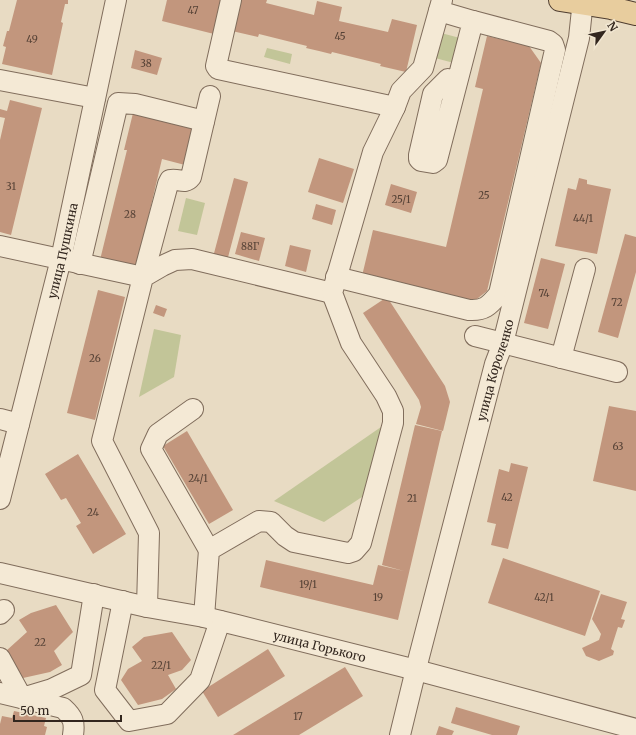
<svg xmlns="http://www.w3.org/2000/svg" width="636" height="735" font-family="Merriweather,serif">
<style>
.green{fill:#c2c598}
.building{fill:#c2967d}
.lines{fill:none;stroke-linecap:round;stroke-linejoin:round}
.minor-casing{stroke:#806d5c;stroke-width:22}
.major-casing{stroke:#4e3c2f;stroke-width:24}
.minor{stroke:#f4e9d5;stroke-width:20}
.major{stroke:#e8cd9e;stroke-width:22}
.labels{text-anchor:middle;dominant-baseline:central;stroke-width:4;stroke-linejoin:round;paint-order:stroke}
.number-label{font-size:10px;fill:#564236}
.street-label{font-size:12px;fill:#32261e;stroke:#f1e6d1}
</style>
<rect width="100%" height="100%" fill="#e8dbc3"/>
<g class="green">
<polygon points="441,33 460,38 454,63 435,58"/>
<polygon points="267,48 292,54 290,64 264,57"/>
<polygon points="186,198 205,203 197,235 178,231"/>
<polygon points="154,329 181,335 174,377 139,397"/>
<polygon points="381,427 368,493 324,522 274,501"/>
</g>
<g class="building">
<polygon points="17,0 68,0 68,4 65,4 61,22 63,23 52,75 2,64 6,47 3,46 7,31 9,31"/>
<polygon points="167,0 223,0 214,34 162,21"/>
<polygon points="239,0 267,0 266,3 314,15 317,1 342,7 339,21 388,32 392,19 417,25 406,72 380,66 381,64 332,52 331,54 319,51 306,48 307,46 259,34 258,37 232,31"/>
<polygon points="487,36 529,46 541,63 487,291 473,302 362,276 373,230 446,247 483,89 475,87"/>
<polygon points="135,50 162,58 157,75 131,68"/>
<polygon points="10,100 42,108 11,235 0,232 0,140 5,118 0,117 0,109 7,111"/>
<polygon points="134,109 195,124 185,165 162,159 136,269 100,260 127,150 124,150"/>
<polygon points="319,158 354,169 343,203 308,192"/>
<polygon points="234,178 248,182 227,261 213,257"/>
<polygon points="579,178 587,180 587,184 611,189 597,254 555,246 568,188 576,190"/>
<polygon points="391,184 417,192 411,213 385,205"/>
<polygon points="316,204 336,210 332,225 312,219"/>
<polygon points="241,232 265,238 259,261 235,254"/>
<polygon points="625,234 636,237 636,272 618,338 598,332"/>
<polygon points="290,245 311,250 306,272 285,266"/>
<polygon points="541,258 565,264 548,329 524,323"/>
<polygon points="98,290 125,297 95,420 67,413"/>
<polygon points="387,297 445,386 450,402 443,431 416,424 421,407 419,400 363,313"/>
<polygon points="156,305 167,309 164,317 153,313"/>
<polygon points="609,406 636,411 636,491 593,481"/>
<polygon points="415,425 442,431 398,620 260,587 266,560 373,585 378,565 404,571 382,565"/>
<polygon points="187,431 233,510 209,524 163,446"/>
<polygon points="78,454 126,534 93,554 76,526 81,523 66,498 61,500 45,474"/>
<polygon points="511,463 528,467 508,549 491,545 496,524 487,522 499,469 509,472"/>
<polygon points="503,558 600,591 585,636 488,603"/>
<polygon points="601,594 627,602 621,619 625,620 622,628 618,627 611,649 614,651 613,655 599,661 586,656 582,648 599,640 601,634 592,619"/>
<polygon points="56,605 73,632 54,651 62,665 50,672 23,678 6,651 27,632 19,620 31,613"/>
<polygon points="172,632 191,660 182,670 168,675 176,689 162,699 138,705 121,680 128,669 142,661 132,647 144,637"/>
<polygon points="268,649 285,676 218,717 202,691"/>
<polygon points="345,667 363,696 299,735 233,735"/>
<polygon points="456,707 520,726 517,735 492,735 451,723"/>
<polygon points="14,711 46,718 44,726 47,727 45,735 0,735 0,724 2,716 12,718"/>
<polygon points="439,726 454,731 452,735 436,735"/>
</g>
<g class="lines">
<defs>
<g id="minor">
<polyline points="231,0 216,66 218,69 395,107"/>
<polyline points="439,11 473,21 437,160 433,163 421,161 419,159 419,155 433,94 448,79 457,82"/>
<polyline points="0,80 95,98"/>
<path d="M0,246l143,31 25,-93 2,-4c9,-2 15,5 21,-3l19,-81"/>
<polyline points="80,264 118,103 135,104 204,121"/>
<path d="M336,277l133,33c15,1 20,-4 30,-16l56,-244 -2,-6 -4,-3 -76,-20"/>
<polyline points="475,336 617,372"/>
<polyline points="561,358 585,269"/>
<polyline points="193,409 158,434 151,449 209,550"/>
<polyline points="0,419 19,424"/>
<path id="s1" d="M0,499l61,-240 55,-259"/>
<path id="s2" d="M0,573l147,34 57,10 33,8 179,45 220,59"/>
<polyline points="123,601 105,690 129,721 167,714 200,680 220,621"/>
<polyline points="147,607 149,533 102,441 143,277 162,266 175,260 192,259 332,293"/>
<polyline points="0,614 4,610"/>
<polyline points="204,617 209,550 259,521 271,522 285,536 294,542 348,553 354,551 361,543 393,423 393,411 386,396 351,343 332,293 373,152 395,107 401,91 423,68 442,0"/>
<polyline points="0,658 22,698 52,689 81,675 94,594"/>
<path d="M0,693l63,15c10,9 12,14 10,27"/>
<path id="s3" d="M400,735l19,-78 76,-293 8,-21 76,-305 4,-38"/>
</g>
<polyline id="major" points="560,0 611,8 636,14"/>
</defs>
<use href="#minor" class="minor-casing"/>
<use href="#major" class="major-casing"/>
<use href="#minor" class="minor"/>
<use href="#major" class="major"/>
</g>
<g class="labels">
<g class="number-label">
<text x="193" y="10">47</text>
<text x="340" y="36">45</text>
<text x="32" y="39">49</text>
<text x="146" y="63">38</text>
<text x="11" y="186">31</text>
<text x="484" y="195">25</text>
<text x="401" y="199">25/1</text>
<text x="130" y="214">28</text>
<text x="583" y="218">44/1</text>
<text x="250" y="246">88Г</text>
<text x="544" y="293">74</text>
<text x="617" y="302">72</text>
<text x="95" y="358">26</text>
<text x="618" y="446">63</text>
<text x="198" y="478">24/1</text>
<text x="507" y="497">42</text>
<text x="412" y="498">21</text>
<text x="93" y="512">24</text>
<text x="308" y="584">19/1</text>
<text x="378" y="597">19</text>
<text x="544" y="597">42/1</text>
<text x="40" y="642">22</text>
<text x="161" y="665">22/1</text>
<text x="298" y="716">17</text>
</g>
<g class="street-label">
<text stroke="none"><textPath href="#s1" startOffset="256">улица Пушкина</textPath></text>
<text stroke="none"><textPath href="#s3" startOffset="377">улица Короленко</textPath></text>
<text stroke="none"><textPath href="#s2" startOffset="328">улица Горького</textPath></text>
</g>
</g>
<g transform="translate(604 32) rotate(57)" stroke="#f1e6d1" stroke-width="3" paint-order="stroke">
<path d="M0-3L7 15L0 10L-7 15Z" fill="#32261e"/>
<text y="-6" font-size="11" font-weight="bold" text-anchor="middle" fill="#32261e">N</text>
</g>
<path d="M14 715v6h107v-6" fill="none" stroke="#32261e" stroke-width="2"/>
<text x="20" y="715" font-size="12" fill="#32261e" stroke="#f1e6d1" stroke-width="3" paint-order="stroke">50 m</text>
</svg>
